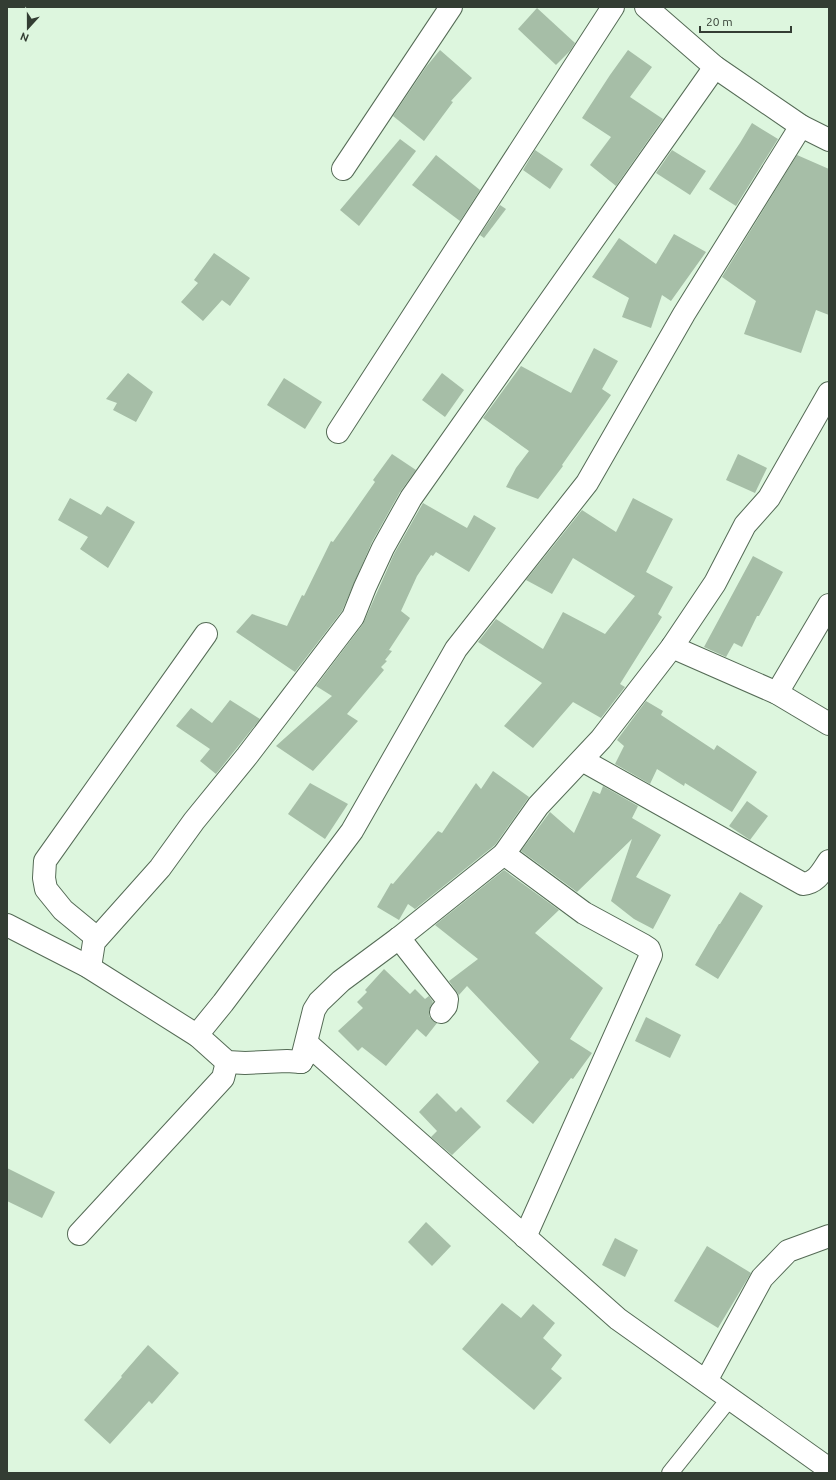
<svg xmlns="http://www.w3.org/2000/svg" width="836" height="1480" font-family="Ubuntu,sans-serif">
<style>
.building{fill:#a6bea7}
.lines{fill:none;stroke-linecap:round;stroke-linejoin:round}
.lane-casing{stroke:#556b56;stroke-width:18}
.street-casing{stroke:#556b56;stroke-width:24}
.lane{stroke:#fff;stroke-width:16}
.street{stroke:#fff;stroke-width:22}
</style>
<rect width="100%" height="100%" fill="#ddf6de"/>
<g class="building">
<polygon points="537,8 575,43 570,51 556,65 518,29"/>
<polygon points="440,50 472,78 451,101 453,102 424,141 393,116 426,67"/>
<polygon points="628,50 652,67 630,97 663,119 616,186 590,165 611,137 582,118 610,75"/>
<polygon points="752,123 778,139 736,206 709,189 740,143"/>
<polygon points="400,139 416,151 359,226 340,210"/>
<polygon points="535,150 563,169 550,189 523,170"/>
<polygon points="672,150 706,171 690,195 656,173"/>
<polygon points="436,155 480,190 460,221 412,185"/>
<polygon points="797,155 829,169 829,315 816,310 801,353 744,334 756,301 722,277"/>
<polygon points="500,205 506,209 484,238 480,235"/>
<polygon points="674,234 706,252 671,301 662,295 651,328 622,317 629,298 592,277 619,238 656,264"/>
<polygon points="214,253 250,278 230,306 222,300 203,321 181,302 198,283 194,280"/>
<polygon points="594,348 618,361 602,389 611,395 562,465 563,466 538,499 506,487 516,468 529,451 483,418 521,366 571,393"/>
<polygon points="128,373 153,392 136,422 113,410 117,403 106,399"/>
<polygon points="442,373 464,390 445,417 422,400"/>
<polygon points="284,378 322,402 305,429 267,405"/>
<polygon points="392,454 416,470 400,492 372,542 342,611 295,672 236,632 252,614 287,626 302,595 304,596 331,541 333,542 375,482 373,480"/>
<polygon points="738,454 767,468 755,493 726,480"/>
<polygon points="70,498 101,515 107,506 135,522 108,568 80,549 88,537 58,520"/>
<polygon points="633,498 673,519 646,572 673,587 658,614 662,617 620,684 625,687 601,718 573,702 533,748 504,726 542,683 478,642 496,619 543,649 563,612 605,634 635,596 573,558 552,594 526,580 582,510 616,532"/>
<polygon points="423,503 467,528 474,515 496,528 469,572 436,552 433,556 431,555 417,576 401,611 410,618 389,650 392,651 385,660 387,661 381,667 384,670 347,714 358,721 313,771 276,746 332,696 316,686 363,624 394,554"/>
<polygon points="753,556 783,572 759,616 757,616 742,647 734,643 726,657 704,647"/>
<polygon points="230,700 260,719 216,774 200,761 210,749 176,726 191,708 212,723"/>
<polygon points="646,701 663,711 661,715 714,750 717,745 757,772 732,812 685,783 684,786 657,769 650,784 615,764 624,746 617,740"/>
<polygon points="493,771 529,797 495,845 415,909 408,904 399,920 377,907 391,883 393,884 438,831 442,833 476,783 481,789"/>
<polygon points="310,783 348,804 325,839 288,814"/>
<polygon points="603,786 638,806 632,818 661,835 636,877 671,895 653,929 634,919 611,901 632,839 577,892 521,851 550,812 574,833 593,791 600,794"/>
<polygon points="747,801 768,816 750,840 729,826"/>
<polygon points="504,870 559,910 535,933 603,988 570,1039 592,1053 573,1079 571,1078 533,1124 506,1101 539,1062 467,986 459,995 449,981 478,959 435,925"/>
<polygon points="740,892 763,906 718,979 695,965 719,924 720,924"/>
<polygon points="384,969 410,994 415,989 425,999 429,996 433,1002 429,1010 429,1016 433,1021 437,1023 426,1037 417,1029 386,1066 362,1047 358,1051 338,1031 363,1008 357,1002 367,992 365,990"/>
<polygon points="646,1017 681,1035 670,1058 635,1041"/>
<polygon points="437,1093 456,1112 461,1107 481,1127 452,1155 431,1137 437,1131 419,1112"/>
<polygon points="7,1168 55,1192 42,1218 7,1201"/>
<polygon points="426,1222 451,1246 432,1266 408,1242"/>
<polygon points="615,1238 638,1250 625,1277 602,1265"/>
<polygon points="707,1246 751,1273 718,1328 674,1301"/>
<polygon points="502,1303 521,1318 533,1304 555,1323 543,1338 562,1355 551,1369 562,1378 534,1410 462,1349"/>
<polygon points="148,1345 179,1373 152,1404 149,1401 110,1444 84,1420 122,1377 121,1376"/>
</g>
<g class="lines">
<defs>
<polyline id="lane" points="670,1473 730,1398"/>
<g id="street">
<polyline points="646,7 715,67 801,126 829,140"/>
<polyline points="343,169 451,7"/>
<polyline points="338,432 613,7"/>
<polyline points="672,647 777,693 829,724"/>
<polyline points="777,693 829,605"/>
<path d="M582,760l221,124c14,-1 19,-13 26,-23"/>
<polyline points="504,854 584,913 643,945 649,949 651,955 525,1237"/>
<polyline points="7,925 87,966 198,1036 227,1062 245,1063 287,1061 301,1062"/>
<polyline points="97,938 63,910 46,889 44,878 45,861 206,634"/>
<polyline points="399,938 447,999 446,1006 441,1012"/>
<polyline points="87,966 91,961 94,942 160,868 194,821 247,756 353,617 365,587 383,548 411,498 715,67"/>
<polyline points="198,1036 201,1030 223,1003 352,831 456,649 587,483 684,314 801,126"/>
<polyline points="301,1062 314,1010 319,1002 341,981 399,938 504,854 538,806 601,739 672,647 715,583 745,525 769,498 829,393"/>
<polyline points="301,1062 311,1047 618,1319 829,1469"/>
<polyline points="79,1234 223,1078 227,1062"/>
<polyline points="706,1381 762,1278 788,1251 829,1236"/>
</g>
</defs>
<use href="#lane" class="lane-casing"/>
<use href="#street" class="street-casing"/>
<use href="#lane" class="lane"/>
<use href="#street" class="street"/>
</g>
<rect width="836" height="1480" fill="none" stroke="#333d33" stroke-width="16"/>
<g transform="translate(28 28) rotate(201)" stroke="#ddf6de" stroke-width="3" paint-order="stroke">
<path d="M0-3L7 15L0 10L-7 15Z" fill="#333d33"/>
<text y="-6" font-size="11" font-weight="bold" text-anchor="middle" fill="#333d33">N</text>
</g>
<path d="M700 26v6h91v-6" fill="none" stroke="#333d33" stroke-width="2"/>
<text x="706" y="26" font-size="12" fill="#333d33" stroke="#ddf6de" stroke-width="3" paint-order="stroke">20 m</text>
</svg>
